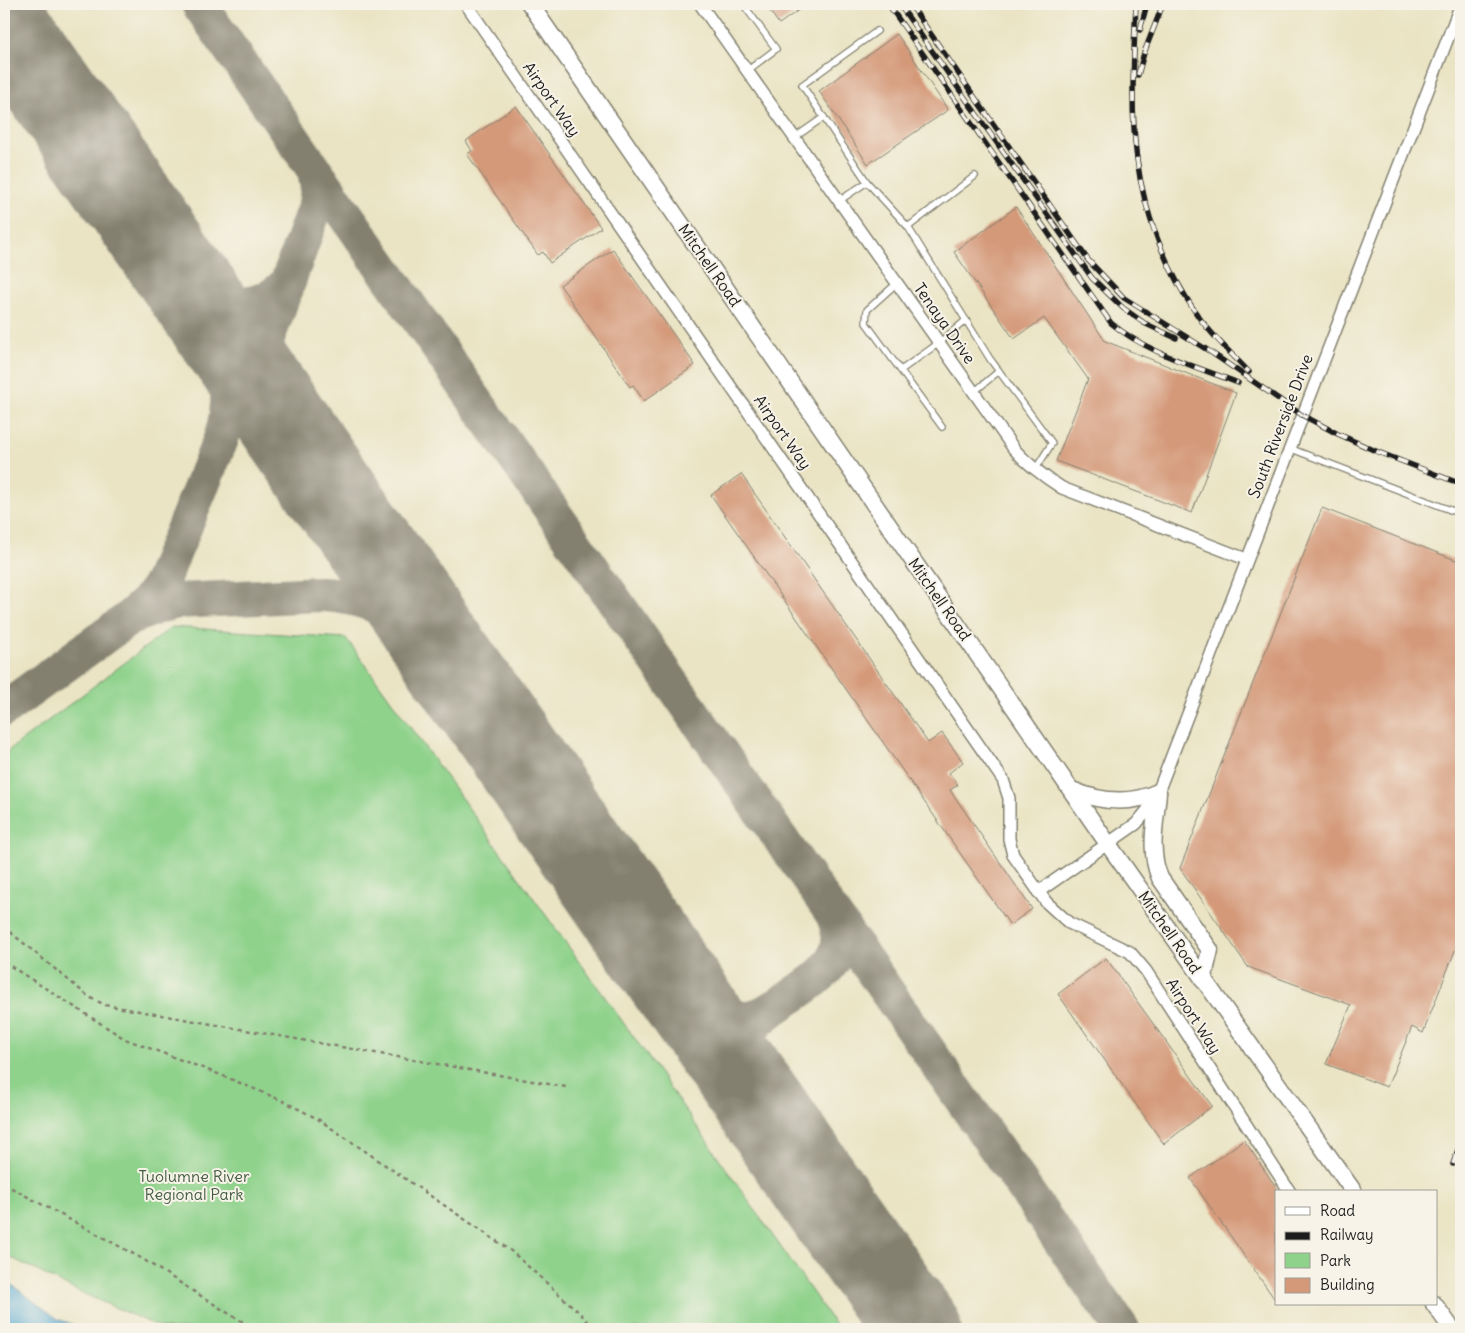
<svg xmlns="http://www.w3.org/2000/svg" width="1465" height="1333" font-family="Delius,sans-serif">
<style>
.green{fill:#8ed28b;stroke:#557754}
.water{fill:#55a7d0;stroke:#386276}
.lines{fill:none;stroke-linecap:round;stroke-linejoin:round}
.taxiway{stroke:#838070;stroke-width:36}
.runway{stroke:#838070;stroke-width:91}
.building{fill:#d49979}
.lane-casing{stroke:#838070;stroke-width:8}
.street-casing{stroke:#838070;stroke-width:14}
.secondary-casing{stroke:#838070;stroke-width:19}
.path{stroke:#838070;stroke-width:2.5;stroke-dasharray:4 4;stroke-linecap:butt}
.lane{stroke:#fff;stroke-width:5.5}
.street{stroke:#fff;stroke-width:11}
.secondary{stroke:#fff;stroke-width:16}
.rail-casing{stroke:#1c1c1c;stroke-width:5.5}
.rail{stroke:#f7f3e8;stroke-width:4;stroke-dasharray:11;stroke-linecap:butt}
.labels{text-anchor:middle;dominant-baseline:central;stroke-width:4;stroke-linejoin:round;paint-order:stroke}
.street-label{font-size:16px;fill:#1c1c1c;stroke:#f7f3e8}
.park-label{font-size:16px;fill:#445c43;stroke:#f7f3e8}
</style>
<rect width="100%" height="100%" fill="#f7f3e8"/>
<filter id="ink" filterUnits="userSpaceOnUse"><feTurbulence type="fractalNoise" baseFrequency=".02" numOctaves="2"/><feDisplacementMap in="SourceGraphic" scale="10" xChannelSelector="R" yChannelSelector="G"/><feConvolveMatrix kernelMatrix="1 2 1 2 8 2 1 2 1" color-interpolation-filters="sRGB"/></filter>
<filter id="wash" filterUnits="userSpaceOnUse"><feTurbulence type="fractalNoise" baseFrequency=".0096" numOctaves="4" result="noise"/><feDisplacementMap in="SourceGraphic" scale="20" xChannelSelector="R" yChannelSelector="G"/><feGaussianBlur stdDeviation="1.12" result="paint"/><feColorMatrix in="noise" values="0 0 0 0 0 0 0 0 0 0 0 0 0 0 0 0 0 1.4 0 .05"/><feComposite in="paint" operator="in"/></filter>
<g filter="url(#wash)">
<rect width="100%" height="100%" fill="#eae4c4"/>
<polygon class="green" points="172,627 346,638 651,1061 838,1329 164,1329 73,1289 4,1254 4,754"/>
<polygon class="water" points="4,1279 58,1319 86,1329 4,1329"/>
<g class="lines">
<g class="taxiway">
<polyline points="199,4 1122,1329"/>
<path d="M186,282c25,31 80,31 103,-2"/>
<path d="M283,422c-17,-30 -24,-52 -15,-86l48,-132 2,-16 -3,-17"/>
<path d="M132,617l25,-11 21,-5 143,-7c49,2 86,22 120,55"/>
<path d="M4,709l124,-90 19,-17 14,-19 60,-144c14,-42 7,-83 -11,-122"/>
<path d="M682,994c16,15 36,25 58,25 21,-1 36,-12 52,-23 31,-21 60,-40 41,-82"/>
<path d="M748,1088c-16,-31 -5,-58 22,-77"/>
</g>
<polyline class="runway" points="4,21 916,1329"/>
</g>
<g id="blocks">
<g class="building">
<polygon points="765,4 807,4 779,24"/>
<polygon points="897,34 948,110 868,164 819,91"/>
<polygon points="516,106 601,228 550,263 543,252 538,255 467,154 472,151 466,141"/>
<polygon points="1016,207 1105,341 1236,393 1192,513 1056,461 1088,379 1044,318 1014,339 954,252"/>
<polygon points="613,249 695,365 644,401 633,385 630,387 560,285"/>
<polygon points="741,474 928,743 942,733 963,762 949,773 958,785 950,790 1032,909 1010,925 711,495"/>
<polygon points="1322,508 1461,562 1461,935 1423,1033 1412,1027 1387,1087 1326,1064 1351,1005 1248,967 1180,868"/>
<polygon points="1106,958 1212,1106 1164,1144 1058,994"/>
<polygon points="1244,1140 1276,1187 1276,1301 1190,1178"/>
</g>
</g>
</g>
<g filter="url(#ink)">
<use href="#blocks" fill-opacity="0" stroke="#838070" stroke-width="1"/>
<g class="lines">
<defs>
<g id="lane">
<polyline points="743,4 776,49 747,71"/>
<polyline points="794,138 824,117"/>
<polyline points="867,182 802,85 877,31"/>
<polyline points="839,201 867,182 908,227 975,176"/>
<polyline points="908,227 990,359 1052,443 1035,470"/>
<polyline points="897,283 867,310 866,323 942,427"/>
<polyline points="901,370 939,343 966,320"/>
<polyline points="974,392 999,371"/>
<polyline points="1289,448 1461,514"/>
</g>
<g id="street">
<polyline points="466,4 1003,780 1009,798 1009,839 1013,855 1046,902 1069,923 1130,952 1146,971 1290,1192"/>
<path d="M700,4l314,445c14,16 29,27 48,39l184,71"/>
<polyline points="1038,892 1136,824 1146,812 1158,792 1461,4"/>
</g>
<g id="secondary">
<polyline points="530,4 1108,844 1354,1192"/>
<path d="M1072,790c28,12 58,15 86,2"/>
<path d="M1158,792c-2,28 -10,59 2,86l50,72 -7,30"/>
<polyline points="1434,1304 1452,1329"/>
</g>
</defs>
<use href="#lane" class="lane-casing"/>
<use href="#street" class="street-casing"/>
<use href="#secondary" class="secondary-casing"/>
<g class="path">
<polyline points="4,927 89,997 105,1005 566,1087"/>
<polyline points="4,962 125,1039 221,1075 283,1101 318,1119 511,1251 580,1313 594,1329"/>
<polyline points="4,1184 141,1258 239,1320 260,1329"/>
</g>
<use href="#lane" class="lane"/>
<use href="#street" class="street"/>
<use href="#secondary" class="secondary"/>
<defs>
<g id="rail">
<path d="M888,4l223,319c36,30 84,43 127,60"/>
<polyline points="899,4 1092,278 1123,308 1144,323 1176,338"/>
<polyline points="910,4 1088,260 1124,298 1209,351 1302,415 1338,434 1378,452 1461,484"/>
<path d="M1136,4c-2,51 -6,104 1,155 7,54 28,108 59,154 13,20 36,41 53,59"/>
<polyline points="1140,30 1147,4"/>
<polyline points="1138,75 1144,53 1163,4"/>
<polyline points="1453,1164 1461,1142"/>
</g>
</defs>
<use href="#rail" class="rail-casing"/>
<use href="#rail" class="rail"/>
</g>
</g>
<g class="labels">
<g class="street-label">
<text transform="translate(552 99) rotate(55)">Airport Way</text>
<text transform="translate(710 265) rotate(55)">Mitchell Road</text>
<text transform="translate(945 323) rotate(55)">Tenaya Drive</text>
<text transform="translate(1280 426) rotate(-69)">South Riverside Drive</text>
<text transform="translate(783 432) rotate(55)">Airport Way</text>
<text transform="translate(940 599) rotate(55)">Mitchell Road</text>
<text transform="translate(1170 932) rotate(55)">Mitchell Road</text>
<text transform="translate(1194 1016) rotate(57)">Airport Way</text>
</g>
<g class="park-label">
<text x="194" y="1176">Tuolumne River<tspan x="194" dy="18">Regional Park</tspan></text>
</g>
</g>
<rect width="1465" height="1333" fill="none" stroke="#f7f3e8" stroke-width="20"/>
<rect x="1275" y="1190" width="162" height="115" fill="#f7f3e8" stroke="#9f9d96"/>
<rect x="1285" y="1207" width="25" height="8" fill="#ffffff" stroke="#9f9d96"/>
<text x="1320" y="1216" font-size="15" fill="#1c1c1c">Road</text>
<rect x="1285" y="1232" width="25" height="8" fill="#1c1c1c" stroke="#9f9d96"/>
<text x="1320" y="1240" font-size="15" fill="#1c1c1c">Railway</text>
<rect x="1285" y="1253" width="25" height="15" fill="#8ed28b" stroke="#9f9d96"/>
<text x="1320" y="1266" font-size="15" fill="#1c1c1c">Park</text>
<rect x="1285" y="1278" width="25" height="15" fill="#d49979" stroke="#9f9d96"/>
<text x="1320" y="1290" font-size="15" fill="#1c1c1c">Building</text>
</svg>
